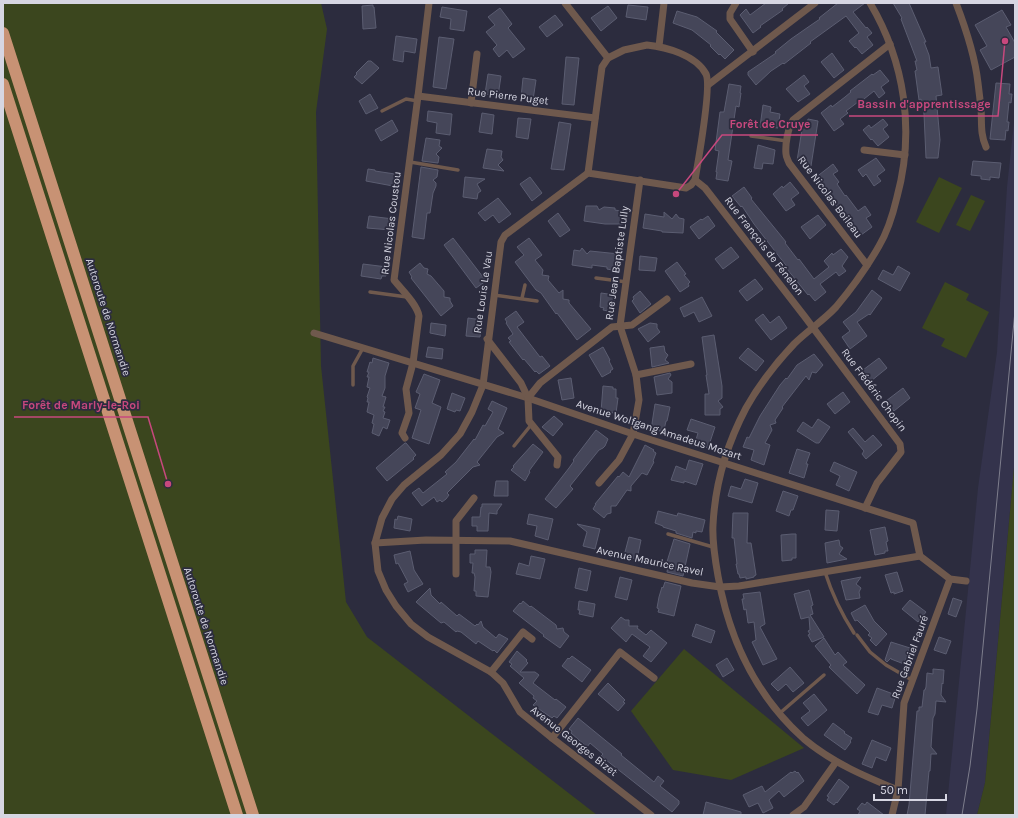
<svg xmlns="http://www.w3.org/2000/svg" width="1018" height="818" font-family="Karla,sans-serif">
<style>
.built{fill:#34334c}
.green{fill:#3b461e}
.building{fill:#454659;stroke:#5b5d71}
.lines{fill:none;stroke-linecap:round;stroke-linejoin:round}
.lane{stroke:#6f594d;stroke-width:3.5}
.street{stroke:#6f594d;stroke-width:7}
.highway{stroke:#c89274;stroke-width:12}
.tram{stroke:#7e7e8d;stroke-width:1}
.labels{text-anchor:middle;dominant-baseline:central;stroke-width:3.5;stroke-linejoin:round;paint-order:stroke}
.street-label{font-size:11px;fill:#d6d6e2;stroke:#2c2c3e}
.leader{fill:none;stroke:#c7487d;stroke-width:1.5}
.callout-dot{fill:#c7487d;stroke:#2c2c3e;stroke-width:1.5}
.callout-label{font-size:12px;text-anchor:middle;font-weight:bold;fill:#c7487d;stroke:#2c2c3e;stroke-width:3.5;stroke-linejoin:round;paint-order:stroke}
</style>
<rect width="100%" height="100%" fill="#2c2c3e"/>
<polygon class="built" points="1015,113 1015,457 985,783 977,815 946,815 978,488 997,352 1007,187"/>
<g class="green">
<polygon points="3,3 321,3 327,29 316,112 321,366 346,602 367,637 597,815 3,815"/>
<polygon points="939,177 962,188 939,233 916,222"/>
<polygon points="971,195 985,201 970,231 956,225"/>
<polygon points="945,282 969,294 966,300 989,312 966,358 941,346 945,339 922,328"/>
<polygon points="1015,457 1015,815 977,815 985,783"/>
<polygon points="684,649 804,748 731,780 673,770 631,711"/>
</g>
<g class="building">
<polygon points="766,3 789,3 782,9 783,10 760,26 761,27 753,33 740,15 746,9 750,15"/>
<polygon points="838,3 865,3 853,12 866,28 867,27 872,33 867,37 873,45 862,54 856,47 855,48 849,41 859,33 846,16 810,42 811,43 784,64 783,63 771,71 756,85 748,75 748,72 776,53 775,52 791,39 814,23 820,19 819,18"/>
<polygon points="893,3 909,3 926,42 924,42 929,55 931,68 938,67 942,95 936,96 940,140 938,158 926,158 924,114 921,99 919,100 915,71 917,70 915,61 917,61 901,19 902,18"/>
<polygon points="373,5 373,7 374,7 376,28 363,29 362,6"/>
<polygon points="628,5 648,7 646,20 626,17"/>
<polygon points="608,6 617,18 601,31 591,18"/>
<polygon points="442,7 467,11 464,31 450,29 451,19 440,17"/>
<polygon points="500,8 512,24 508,28 525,49 513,58 507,50 499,57 493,49 497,45 486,32 495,25 488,17"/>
<polygon points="1002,10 1011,25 1006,27 1015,43 1015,57 991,70 980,50 987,46 975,25"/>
<polygon points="677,11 697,17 717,31 716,32 734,50 725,59 720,54 719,55 710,46 711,45 692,30 673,23"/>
<polygon points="555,15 563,25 547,37 539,27"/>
<polygon points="396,36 417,39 415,53 404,51 403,62 393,60"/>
<polygon points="439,37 454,39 446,89 433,87"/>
<polygon points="832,53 844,70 834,78 821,62"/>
<polygon points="566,57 579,58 574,105 562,104"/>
<polygon points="368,61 371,61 379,68 362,84 354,77 357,74 356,73"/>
<polygon points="880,70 889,81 881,87 885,93 879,98 874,91 859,103 858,102 846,111 848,113 840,119 844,124 834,131 821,113 831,105 832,107 845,97 851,92 850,91 872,74 873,75"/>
<polygon points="488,74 501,76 498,96 485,94"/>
<polygon points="804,75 809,82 804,86 810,94 798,102 786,89"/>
<polygon points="523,78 536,80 533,100 521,98"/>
<polygon points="996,83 1010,84 1009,94 1012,94 1011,103 1009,102 1007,122 1009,122 1008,131 1006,130 1005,140 990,139"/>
<polygon points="729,84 741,86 740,93 741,93 739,107 736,106 728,160 732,161 728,181 716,179 717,172 716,172 719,151 715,150 720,112 724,112"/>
<polygon points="370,94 378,108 366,114 359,101"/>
<polygon points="763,105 771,107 770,112 780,114 778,128 769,127 769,129 760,127"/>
<polygon points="428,111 452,114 450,135 436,133 437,123 427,121"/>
<polygon points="482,113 494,115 492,134 479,132"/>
<polygon points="518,118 531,119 528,139 516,137"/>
<polygon points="808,119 818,121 811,166 804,165 804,162 797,161 803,123 807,123"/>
<polygon points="883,119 888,125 883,129 889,137 878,146 872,139 871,140 863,130 869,125 871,128"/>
<polygon points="392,120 398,131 381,141 375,130"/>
<polygon points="559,122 571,124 564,170 551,169"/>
<polygon points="426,138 440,140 439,146 442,148 436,154 439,157 438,163 422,161"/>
<polygon points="758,145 775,150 773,164 763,163 762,169 754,168"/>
<polygon points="487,149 502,151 501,157 503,160 498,165 504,171 483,168"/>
<polygon points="876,158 885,170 877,176 881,181 874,186 866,174 863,177 858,170"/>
<polygon points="973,161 1001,163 999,178 990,177 990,180 981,179 981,176 971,175"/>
<polygon points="833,164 838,171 833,174 839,182 837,184 845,196 846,195 858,211 865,206 871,215 866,218 872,227 861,235 855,228 854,229 835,204 836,203 822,184 821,185 815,178"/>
<polygon points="421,167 438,170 437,177 433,180 436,183 436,186 433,193 430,213 427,213 424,239 412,237"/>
<polygon points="368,169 375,170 375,171 395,174 393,186 366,181"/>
<polygon points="465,177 485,179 477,184 481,191 478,193 477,199 463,197"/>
<polygon points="530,177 542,193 532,201 520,184"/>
<polygon points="790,182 799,193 791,199 795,205 786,211 773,194 782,186 783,188"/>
<polygon points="744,187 752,198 751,199 786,242 785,243 798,260 799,259 814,279 829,267 824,261 832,253 833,255 841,249 848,257 842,266 846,271 839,276 836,272 820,284 826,292 815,301 809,294 808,295 787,269 788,268 754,224 742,206 741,207 732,196"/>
<polygon points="498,198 511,214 499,223 493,215 485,221 478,213"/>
<polygon points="586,206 597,206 599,210 604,207 615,208 615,210 626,212 625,224 605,224 584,221"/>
<polygon points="664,212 672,219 676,214 679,218 684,219 683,233 662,232 662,231 643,228 645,214 664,217"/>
<polygon points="558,213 570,230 560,237 548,221"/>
<polygon points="818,215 826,225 810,239 801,227"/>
<polygon points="369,216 393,219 391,230 367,228"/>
<polygon points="708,216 715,226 699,239 690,227 701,219 702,220"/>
<polygon points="453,238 486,281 476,288 444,245"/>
<polygon points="529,238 542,255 535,260 543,270 542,275 549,276 548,280 559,293 563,290 563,299 569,300 569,303 591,329 577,340 557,313 556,314 541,293 536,290 515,262 524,255 517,247"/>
<polygon points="731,247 739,257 723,269 715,259"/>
<polygon points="582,248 587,254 590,251 619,254 617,271 607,269 607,267 592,265 592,268 572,265 574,250 580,251"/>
<polygon points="640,256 657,258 655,271 639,270"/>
<polygon points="677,262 686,274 684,275 690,282 688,284 689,286 680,292 665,271"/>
<polygon points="420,263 424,268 428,269 427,274 431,276 444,291 444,297 450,298 450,301 453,306 441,316 411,278 412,277 409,272"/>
<polygon points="363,264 387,267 386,276 382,276 381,279 361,276"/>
<polygon points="898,266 910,273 900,291 878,279 883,270 893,275"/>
<polygon points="755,279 763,289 747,301 739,291"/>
<polygon points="872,290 882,298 870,315 869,314 857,322 867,336 850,349 842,337 850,331 843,322 856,312"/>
<polygon points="640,291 651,304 640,313 632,301 634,299 633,297"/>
<polygon points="601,293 615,295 613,312 603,310 604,308 600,307"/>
<polygon points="702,297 712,316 699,322 694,312 684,317 680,308"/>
<polygon points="516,311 524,322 517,327 540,357 542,356 550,366 539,374 536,371 535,372 524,359 523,360 509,342 511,341 508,338 513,334 506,323 507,322 505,319"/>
<polygon points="763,314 770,323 779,316 787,328 771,340 755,320"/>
<polygon points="468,318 482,320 480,337 466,336"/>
<polygon points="431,323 446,325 445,336 430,333"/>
<polygon points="650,323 657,324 657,328 660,332 648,342 638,329"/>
<polygon points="714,335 722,386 722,398 718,401 723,407 720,409 720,415 705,415 705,394 709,394 706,375 707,375 702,337"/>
<polygon points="664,346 665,352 668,355 665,360 669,363 652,367 650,348"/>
<polygon points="428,347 443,349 442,359 426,357"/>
<polygon points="603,347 610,360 609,361 613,369 610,371 611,372 602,377 589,355"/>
<polygon points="748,348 764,361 756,371 739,358"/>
<polygon points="814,354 823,365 816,373 812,372 809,380 806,376 782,407 783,408 775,420 776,423 770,425 772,430 765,443 770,445 764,465 751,460 754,450 743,447 747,437 749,438 760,416 780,385 786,378 787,379 797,365"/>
<polygon points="373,358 389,363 385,376 385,388 382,396 386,397 383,407 385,407 383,411 385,412 383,418 390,420 387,429 383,427 379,436 372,433 374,424 372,423 374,415 367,412 369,402 367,402 368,398 367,397 370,388 367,387 369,377 367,377 369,372 367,372 370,362 372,363"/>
<polygon points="879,358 887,368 871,381 863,370"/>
<polygon points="670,373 671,375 668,379 672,382 672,393 657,395 654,377"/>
<polygon points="424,374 440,380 432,403 441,407 429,444 412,438 421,410 415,408 420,394 416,392"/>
<polygon points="571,378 574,398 562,400 558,380"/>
<polygon points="603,386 613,387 613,389 616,389 616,398 618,398 616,413 601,412"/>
<polygon points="903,388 910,398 894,411 886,401"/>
<polygon points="843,392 850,402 835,414 827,404"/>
<polygon points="452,393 465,398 460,411 456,410 455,412 447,409"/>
<polygon points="492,401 507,408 498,429 504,433 497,437 477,462 480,465 473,467 447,493 449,495 446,499 442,502 440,500 437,502 434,497 422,506 412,493 419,488 423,493 447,474 445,472 456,462 474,439 475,440 483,425 485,426 493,412 488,409"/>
<polygon points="655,404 670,407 667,421 666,421 664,430 661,430 661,431 651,430"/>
<polygon points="554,416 563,424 553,436 542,427"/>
<polygon points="691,419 715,427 708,448 695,443 698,433 687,430"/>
<polygon points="818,419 830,427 819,443 816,443 797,431 803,422 812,428"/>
<polygon points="853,428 865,442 873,435 882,445 866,459 862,454 864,451 848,432"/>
<polygon points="596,430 608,439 605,446 603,448 599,450 570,486 573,489 556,508 545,499 569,468 574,461 573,460"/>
<polygon points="405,443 406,443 416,455 413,458 414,459 387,481 376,468"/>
<polygon points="533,444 543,452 529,471 530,472 525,481 511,470 514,467 513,466"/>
<polygon points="645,445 654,450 653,451 656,453 653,461 654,462 647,475 642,473 631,486 631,491 627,490 616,506 611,506 611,513 607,514 604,518 593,509 596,504 595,504 618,476 619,477 623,472 629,477"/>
<polygon points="797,449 810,453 806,464 808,464 804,478 789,473"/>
<polygon points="689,460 703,464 696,485 684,481 684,483 671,480 676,466 686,470"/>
<polygon points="834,462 857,472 849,491 836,485 840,476 830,471"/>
<polygon points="745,479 758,483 752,503 728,496 731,486 741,489"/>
<polygon points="496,481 508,481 508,496 494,496"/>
<polygon points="783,491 798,496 793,510 791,510 789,516 776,511"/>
<polygon points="482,504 502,504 497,511 497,514 489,513 488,531 477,531 477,526 472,526 472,517 480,517 481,507 482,507"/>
<polygon points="826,510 839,511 837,531 825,530"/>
<polygon points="658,511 677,516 678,513 705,520 702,532 696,531 696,533 693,532 692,538 676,533 676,531 663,527 663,526 655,523"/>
<polygon points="733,513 748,513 747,543 751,543 756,575 754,576 754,577 746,579 746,577 740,578 739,574 738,574 736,564 737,564 734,538 732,538"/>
<polygon points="529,514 553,519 548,540 535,536 537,526 527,524"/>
<polygon points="398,516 412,519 410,531 394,528 395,519 397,520"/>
<polygon points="577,524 600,529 595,549 583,546 587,532"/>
<polygon points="885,527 888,541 886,542 888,551 885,551 885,553 875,555 870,530"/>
<polygon points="792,534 796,534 796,558 792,558 792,560 782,561 781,535"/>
<polygon points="629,537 641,540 637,559 624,556"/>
<polygon points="674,539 690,544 683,576 667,572 668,566 666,565"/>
<polygon points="839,540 840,546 843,548 839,554 847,559 827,563 825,543"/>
<polygon points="475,550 487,550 486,567 490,567 491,572 488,597 476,596 476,591 474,591 475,577 474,573 472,573 473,563 470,563 470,554 475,554"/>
<polygon points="410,551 414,570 423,584 408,592 404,584 408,582 398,563 396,564 394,555"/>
<polygon points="531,556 545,559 540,579 516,574 519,563 529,566"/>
<polygon points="579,568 591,571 587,591 575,588"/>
<polygon points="897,572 903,591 894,594 894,592 891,593 885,575"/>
<polygon points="620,577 632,580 627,600 615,597"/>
<polygon points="861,577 856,584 861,588 859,592 860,598 846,600 841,581"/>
<polygon points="665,582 681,586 674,616 658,612 659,609 657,608 659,597 662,587 663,588"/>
<polygon points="430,588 431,595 440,604 441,602 457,616 459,614 475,626 477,624 478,625 481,621 483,627 496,638 499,634 508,639 497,653 494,650 493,651 478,641 476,644 461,632 457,631 456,632 444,622 441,623 416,602"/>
<polygon points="809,590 813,605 811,606 813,614 810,615 824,637 812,642 808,635 810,634 808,631 810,630 809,617 801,619 794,594"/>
<polygon points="760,592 765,624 760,627 777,659 763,665 752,642 756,640 754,622 748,623 746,609 744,610 742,599 744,599 743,594"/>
<polygon points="953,598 962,601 956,617 948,614"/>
<polygon points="910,600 926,612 918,622 902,609"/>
<polygon points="523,601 530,607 531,606 556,625 557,629 563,628 564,632 569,636 560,648 543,636 544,635 513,611 520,603 521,604"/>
<polygon points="579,601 595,604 593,617 579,614 580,610 578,610"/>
<polygon points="865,605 874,621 887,634 876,646 870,640 872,638 868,635 870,633 857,620 855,621 851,613"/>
<polygon points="621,617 625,620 629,620 629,626 638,626 637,628 646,635 651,630 667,643 651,662 643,656 650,647 632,634 626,642 611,628"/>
<polygon points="696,624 715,631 711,643 692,636"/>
<polygon points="939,637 951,641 946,654 934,650"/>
<polygon points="824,638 835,655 838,652 847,662 843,665 865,685 857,694 829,667 831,665 815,646"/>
<polygon points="891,642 910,648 904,664 891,659 891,658 887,662 885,660"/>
<polygon points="517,651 527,660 526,661 528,663 520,672 535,672 539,675 533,683 555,700 556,699 566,707 557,718 554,716 552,718 533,705 537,701 533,698 534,696 519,683 524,678 510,666 512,664 509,662"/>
<polygon points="572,656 591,670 582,682 562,666 568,658 569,659"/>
<polygon points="727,658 734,670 723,677 716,665"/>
<polygon points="790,667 804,683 793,692 786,684 778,691 771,684"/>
<polygon points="933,669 944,670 943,684 942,683 941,695 946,702 936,701 935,714 933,718 931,747 937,754 931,754 930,771 929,771 925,815 907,815 909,805 917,711 919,711 919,707 922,707 924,690 925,690 926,687 927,673 933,674"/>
<polygon points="608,683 625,700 623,702 625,703 618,711 598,694"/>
<polygon points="877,688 896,695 892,708 882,705 878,715 868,712"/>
<polygon points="814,694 827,710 808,726 801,718 810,711 803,703"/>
<polygon points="578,718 622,754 621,755 654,782 658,776 664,781 660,786 679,801 679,804 672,812 601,756 603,754 590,743 587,747 571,733 572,731 569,729"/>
<polygon points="833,723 845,732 844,733 852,738 850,741 851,742 845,750 824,735"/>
<polygon points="872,740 891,748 886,761 876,757 872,768 862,764"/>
<polygon points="795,771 797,773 798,772 804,781 784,797 779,791 769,800 773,808 763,813 758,803 749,807 743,795 762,786 765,792 791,772 792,773"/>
<polygon points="839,779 849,787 837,803 836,802 834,805 827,800 829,797 827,796"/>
<polygon points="706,802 741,812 741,815 703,815"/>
<polygon points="867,802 884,815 858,815 860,811 857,809 862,803 865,805"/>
</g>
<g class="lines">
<g class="lane">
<polyline points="382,111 406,99 418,101"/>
<polyline points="751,136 787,141"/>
<polyline points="410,162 458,170"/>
<polyline points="596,278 627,282"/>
<polyline points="370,292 407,297"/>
<polyline points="494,295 537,301"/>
<polyline points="522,298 525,285"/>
<polyline points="353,385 353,366 363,348"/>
<polyline points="514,446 531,425"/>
<polyline points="668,534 713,547"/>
<path d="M825,572c7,22 16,41 29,61"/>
<polyline points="857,635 870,652 886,665 912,680"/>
<polyline points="780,713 824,675"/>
</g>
<g class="street">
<polyline points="565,3 608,58"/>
<polyline points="736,3 730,13 730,19 753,52"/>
<path d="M870,3c35,59 45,128 27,194 -4,17 -9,34 -18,49 -12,21 -27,42 -43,61 -13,14 -29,24 -42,37 -18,19 -35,41 -48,64 -19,36 -31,76 -33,117 -1,17 2,34 5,51 11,62 38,120 86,163 29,24 60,37 94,51"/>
<path d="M956,3c10,26 19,53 22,80 1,8 2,17 3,25 1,14 -1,26 5,39"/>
<path d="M647,45c19,2 49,10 59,29 6,12 -8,88 -11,106l-4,5 -5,3 -98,-15 14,-106 6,-9 16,-8z"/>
<polyline points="659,46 664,3"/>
<polyline points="708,85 815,3"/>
<polyline points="418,96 595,118"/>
<polyline points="471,103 477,54"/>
<polyline points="864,150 905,155"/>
<polyline points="588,173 505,235 501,242 483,385 472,412 460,434 441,455 404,485 392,499 382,518 375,543 378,571 386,590 396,606 411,624 428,637 491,672 503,683 520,712 552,738 651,815"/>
<polyline points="695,180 705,188 805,317 900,444 901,452 877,483 865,508"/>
<path d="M867,265l-78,-102c-1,-3 -3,-6 -3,-9 -1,-10 2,-26 7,-34l97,-76"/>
<polyline points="314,333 528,398 633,434 913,523 920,556 950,579 966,581"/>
<polyline points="487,339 521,383 528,398 529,421 558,457 557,465"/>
<polyline points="636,375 691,364"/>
<polyline points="528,398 540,383 612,327 632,325 667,299"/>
<path d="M405,438l-3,-5 7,-20 -3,-24 7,-26 6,-47c-2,-12 -18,-27 -25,-36l24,-184 11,-93"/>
<polyline points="599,483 619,460 633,434 639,400 636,375 620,326 640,180"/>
<polyline points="375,543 426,540 510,541 692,583 720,587 739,586 920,556"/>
<polyline points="456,574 456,521 474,498"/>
<polyline points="491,672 523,632 532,639"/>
<polyline points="552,738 620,652 654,678"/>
<polyline points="793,815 804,807 836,762"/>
<polyline points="892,815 898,790 904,703 950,579"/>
</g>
<g class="highway">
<polyline points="3,33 253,815"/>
<polyline points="3,84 237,815"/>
</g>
<polyline class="tram" points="962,815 970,766 977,709 1015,311"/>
</g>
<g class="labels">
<g class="street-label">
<text transform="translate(508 96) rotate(7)">Rue Pierre Puget</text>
<text transform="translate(830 197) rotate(53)">Rue Nicolas Boileau</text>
<text transform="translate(391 223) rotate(-83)">Rue Nicolas Coustou</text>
<text transform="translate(764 246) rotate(52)">Rue François de Fénelon</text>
<text transform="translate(617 263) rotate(-82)">Rue Jean Baptiste Lully</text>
<text transform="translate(483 292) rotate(-82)">Rue Louis Le Vau</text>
<text transform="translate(108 317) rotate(72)">Autoroute de Normandie</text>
<text transform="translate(874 390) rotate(53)">Rue Frédéric Chopin</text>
<text transform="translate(659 430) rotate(18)">Avenue Wolfgang Amadeus Mozart</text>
<text transform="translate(650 561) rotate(12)">Avenue Maurice Ravel</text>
<text transform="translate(206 626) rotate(72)">Autoroute de Normandie</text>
<text transform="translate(910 657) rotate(-70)">Rue Gabriel Fauré</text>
<text transform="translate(574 741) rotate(38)">Avenue Georges Bizet</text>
</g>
</g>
<path class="leader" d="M1005 41L998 116H849M676 194L722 135H818M168 484L148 417H14"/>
<g class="callout-dot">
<circle cx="1005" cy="41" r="4"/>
<circle cx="676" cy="194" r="4"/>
<circle cx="168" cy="484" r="4"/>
</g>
<g class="callout-label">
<text x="924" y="108">Bassin d'apprentissage</text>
<text x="770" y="128">Forêt de Cruye</text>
<text x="81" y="409">Forêt de Marly-le-Roi</text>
</g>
<rect width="1018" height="818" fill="none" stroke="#d6d6e2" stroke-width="8"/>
<path d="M874 794v6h72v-6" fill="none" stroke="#d6d6e2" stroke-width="2"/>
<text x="880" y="794" font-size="12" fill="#d6d6e2" stroke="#2c2c3e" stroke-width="3" paint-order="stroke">50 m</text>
</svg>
